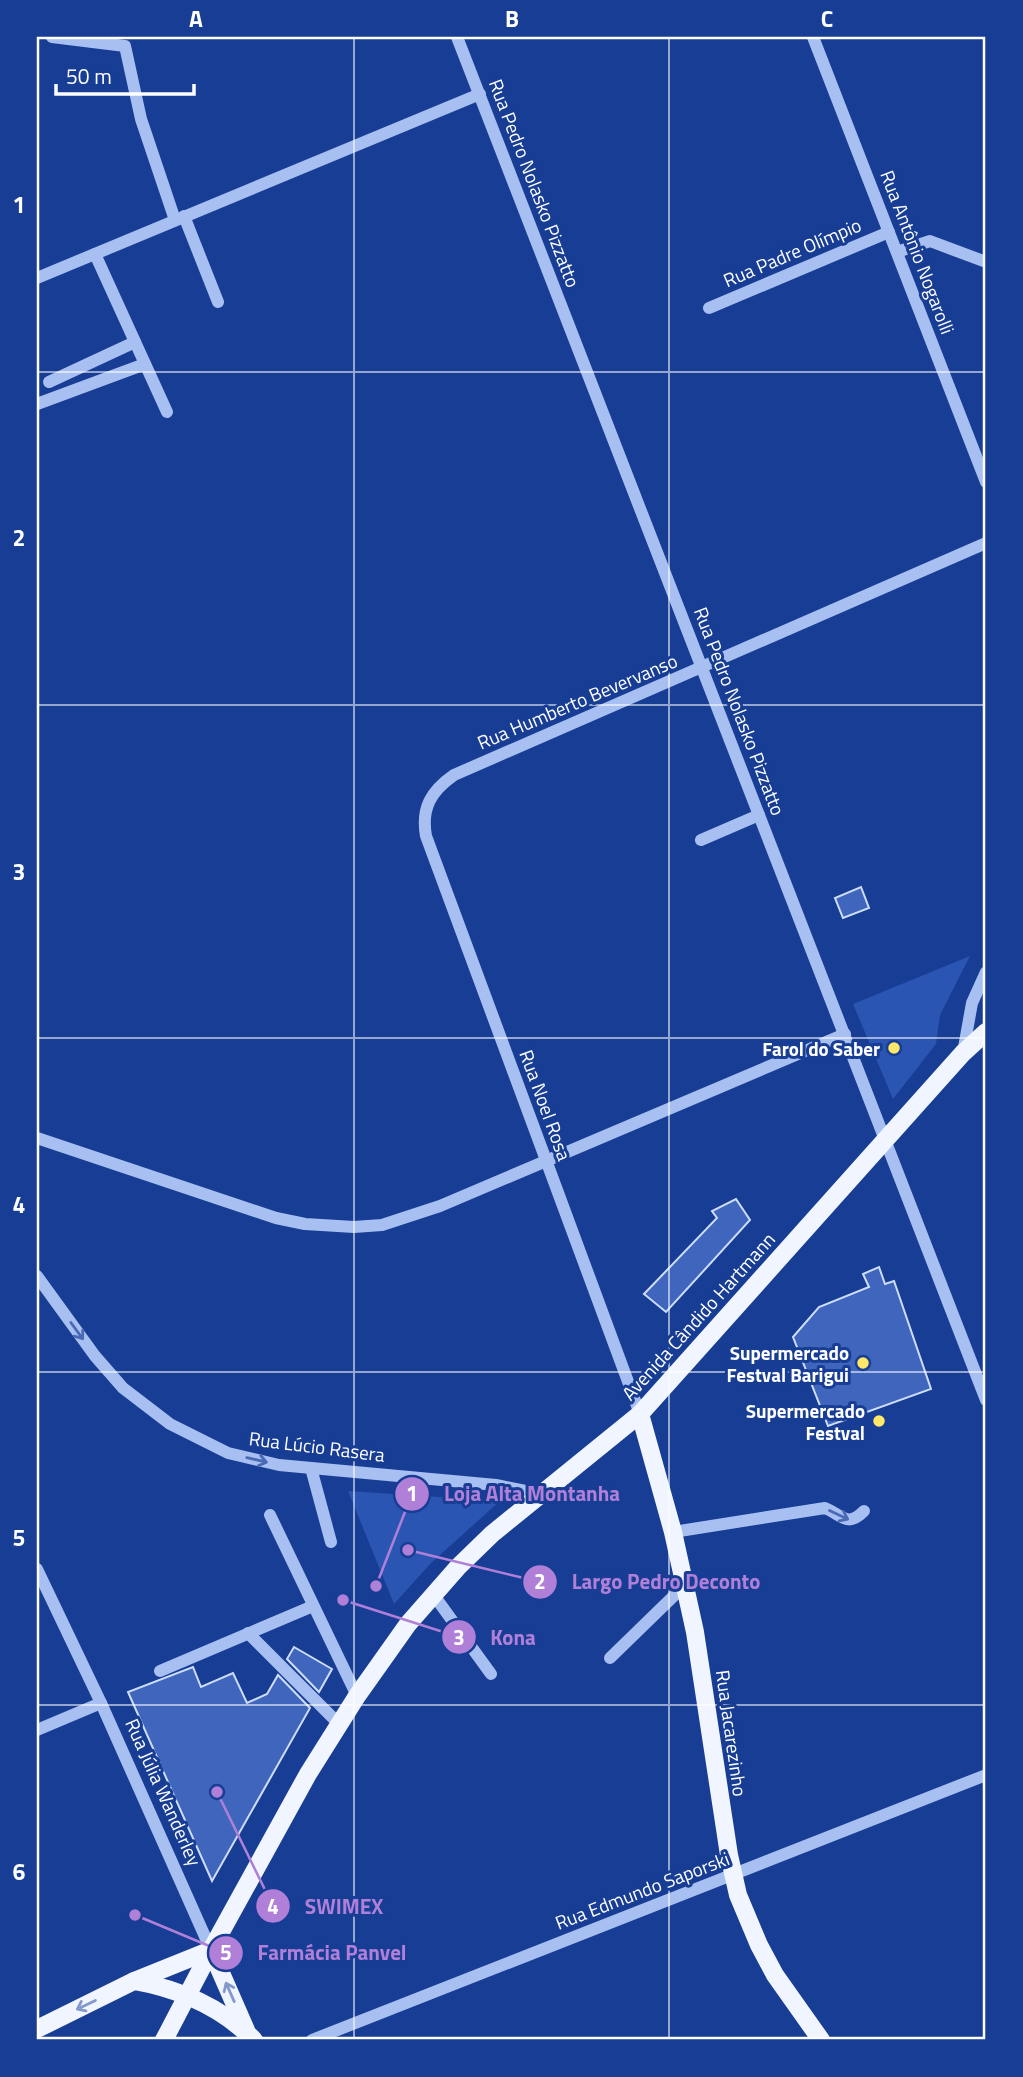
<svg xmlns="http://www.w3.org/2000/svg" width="1023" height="2077" font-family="'Titillium Web',sans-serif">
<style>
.green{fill:#2a55b3}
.building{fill:#3f66bc;stroke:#cfddfc;stroke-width:2}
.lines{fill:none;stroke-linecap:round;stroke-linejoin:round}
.minor{stroke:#a8bff1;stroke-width:12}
.major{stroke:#f1f5ff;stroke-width:18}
.oneway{stroke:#4a6ab5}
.oneway2{stroke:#8499ca}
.grid{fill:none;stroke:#fff;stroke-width:2;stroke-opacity:0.55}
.poi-dot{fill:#ffe867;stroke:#173d94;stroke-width:2.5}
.labels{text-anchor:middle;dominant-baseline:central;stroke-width:6;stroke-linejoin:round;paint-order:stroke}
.street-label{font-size:19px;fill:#fff;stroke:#173d94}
.poi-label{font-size:19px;font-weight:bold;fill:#fff;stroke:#173d94;text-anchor:end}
.leader{fill:none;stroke:#b080d9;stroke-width:2.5}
.callout-dot{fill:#b080d9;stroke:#173d94;stroke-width:2.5}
.mark-label{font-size:21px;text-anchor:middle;font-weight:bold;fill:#fff}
.callout-label{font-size:21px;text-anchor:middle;font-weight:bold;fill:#b080d9;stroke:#173d94;stroke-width:6;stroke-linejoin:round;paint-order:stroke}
.neatline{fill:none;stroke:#fff;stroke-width:2.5}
.grid-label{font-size:23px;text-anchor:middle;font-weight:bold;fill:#fff}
</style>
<rect width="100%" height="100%" fill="#173d94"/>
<g class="green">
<polygon points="970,956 940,1015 936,1044 893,1099 853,1004"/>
<polygon points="348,1491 500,1501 431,1563 394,1604"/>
</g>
<g class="building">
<polygon points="861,887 869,908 843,918 835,898"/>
<polygon points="736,1199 750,1220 666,1312 644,1294 717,1218 712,1211"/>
<polygon points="879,1267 885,1284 894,1281 931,1389 828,1426 793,1337 819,1307 869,1287 863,1274"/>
<polygon points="294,1647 332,1669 319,1692 287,1659"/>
<polygon points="193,1667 201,1687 233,1673 247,1703 267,1694 278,1675 310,1708 212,1881 128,1692"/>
</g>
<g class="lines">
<g class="minor">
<polyline points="52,37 125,46 141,119 175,220"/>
<polyline points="457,37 986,1400"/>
<polyline points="813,37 986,482"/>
<polyline points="184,216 218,302"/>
<polyline points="897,252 930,241 986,262"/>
<polyline points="95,254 167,412"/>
<polyline points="37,278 480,94"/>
<polyline points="709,308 889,232"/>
<polyline points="49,382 135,342"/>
<polyline points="37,404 145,364"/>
<polyline points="701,840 759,815"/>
<polyline points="963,1053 972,1003 986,972"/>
<polyline points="37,1138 276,1218 305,1224 354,1227 382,1225 440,1206 845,1034"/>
<polyline points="37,1276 95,1356 123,1388 170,1424 228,1453 279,1465 496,1485 540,1494"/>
<path d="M640,1414l-214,-578c-5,-28 5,-45 28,-61l532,-232"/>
<polyline points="311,1468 331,1542"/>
<polyline points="270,1515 357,1696"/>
<path d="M673,1532l152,-24c17,7 22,20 39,3"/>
<polyline points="37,1569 101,1703 211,1950"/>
<polyline points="433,1594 491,1674"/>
<polyline points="248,1633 339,1724"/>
<polyline points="610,1658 685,1585"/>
<polyline points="160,1671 313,1606"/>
<polyline points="37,1730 101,1703"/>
<polyline points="312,2040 986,1775"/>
</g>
<g class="major">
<polyline points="640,1414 673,1532 695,1632 729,1855 738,1895 759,1945 775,1975 821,2040"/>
<polyline points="211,1950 246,2030"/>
<path d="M134,1981c46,8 87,26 120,59"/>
<polyline points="37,2029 134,1981 211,1950"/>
<polyline points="164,2040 211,1950 308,1774 357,1696 408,1624 458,1567 492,1534 640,1414 963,1053 986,1032"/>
</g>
</g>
<defs><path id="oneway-shaft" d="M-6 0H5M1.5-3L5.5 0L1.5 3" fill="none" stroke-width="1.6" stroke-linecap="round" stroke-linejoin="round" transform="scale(1.75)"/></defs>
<g class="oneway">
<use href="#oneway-shaft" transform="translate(77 1331) rotate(54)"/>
<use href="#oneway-shaft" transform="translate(257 1460) rotate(13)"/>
<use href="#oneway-shaft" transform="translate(839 1515) rotate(25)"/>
</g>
<g class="oneway2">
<use href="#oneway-shaft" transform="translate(230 1992) rotate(-114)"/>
<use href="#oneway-shaft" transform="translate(86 2005) rotate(154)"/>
</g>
<path class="grid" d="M354,37v2003M669,37v2003M37,372h949M37,705h949M37,1038h949M37,1372h949M37,1705h949"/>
<g class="poi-dot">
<circle cx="894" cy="1048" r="7"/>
<circle cx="863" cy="1363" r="7"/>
<circle cx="879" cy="1421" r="7"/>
</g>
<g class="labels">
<g class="street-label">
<text transform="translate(535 183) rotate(69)">Rua Pedro Nolasko Pizzatto</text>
<text transform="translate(792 252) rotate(-23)">Rua Padre Olímpio</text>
<text transform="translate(918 252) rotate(69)">Rua Antônio Nogarolli</text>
<text transform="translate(577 701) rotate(-23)">Rua Humberto Bevervanso</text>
<text transform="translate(740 711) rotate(69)">Rua Pedro Nolasko Pizzatto</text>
<text transform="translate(546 1105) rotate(70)">Rua Noel Rosa</text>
<text transform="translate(698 1316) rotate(-48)">Avenida Cândido Hartmann</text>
<text transform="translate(317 1446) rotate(7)">Rua Lúcio Rasera</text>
<text transform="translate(732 1733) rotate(82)">Rua Jacarezinho</text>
<text transform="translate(164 1792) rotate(66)">Rua Júlia Wanderley</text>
<text transform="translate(642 1890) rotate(-21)">Rua Edmundo Saporski</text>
</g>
<g class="poi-label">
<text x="880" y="1048">Farol do Saber</text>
<text x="849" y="1352">Supermercado<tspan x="849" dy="22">Festval Barigui</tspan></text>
<text x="865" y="1410">Supermercado<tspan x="865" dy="22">Festval</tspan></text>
</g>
</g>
<path class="leader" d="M376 1586L412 1494M408 1550L540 1582M343 1600L459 1637M217 1792L273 1906M135 1915L226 1953"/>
<g class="callout-dot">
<circle cx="376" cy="1586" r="7"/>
<circle cx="408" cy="1550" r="7"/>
<circle cx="343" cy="1600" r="7"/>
<circle cx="217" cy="1792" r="7"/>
<circle cx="135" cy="1915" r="7"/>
<circle cx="412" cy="1494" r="18"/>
<circle cx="540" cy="1582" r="18"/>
<circle cx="459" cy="1637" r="18"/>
<circle cx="273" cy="1906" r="18"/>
<circle cx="226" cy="1953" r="18"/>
</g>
<g class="mark-label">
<text x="412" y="1501">1</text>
<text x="540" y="1589">2</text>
<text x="459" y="1645">3</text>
<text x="273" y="1914">4</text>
<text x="226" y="1960">5</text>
</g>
<g class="callout-label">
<text x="532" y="1501">Loja Alta Montanha</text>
<text x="666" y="1589">Largo Pedro Deconto</text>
<text x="513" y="1645">Kona</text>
<text x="344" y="1914">SWIMEX</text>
<text x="332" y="1960">Farmácia Panvel</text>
</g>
<rect width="1023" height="2077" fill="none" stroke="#173d94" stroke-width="77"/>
<path d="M56 84v10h138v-10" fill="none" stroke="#ffffff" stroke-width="3.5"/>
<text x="66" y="84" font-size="21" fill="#ffffff" stroke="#173d94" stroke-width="5" paint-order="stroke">50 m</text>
<rect x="38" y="38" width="946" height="2000" class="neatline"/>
<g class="grid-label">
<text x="196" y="27">A</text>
<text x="512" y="27">B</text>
<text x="827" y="27">C</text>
<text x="19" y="213">1</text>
<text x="19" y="546">2</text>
<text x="19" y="880">3</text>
<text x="19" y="1213">4</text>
<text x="19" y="1546">5</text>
<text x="19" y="1880">6</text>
</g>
</svg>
